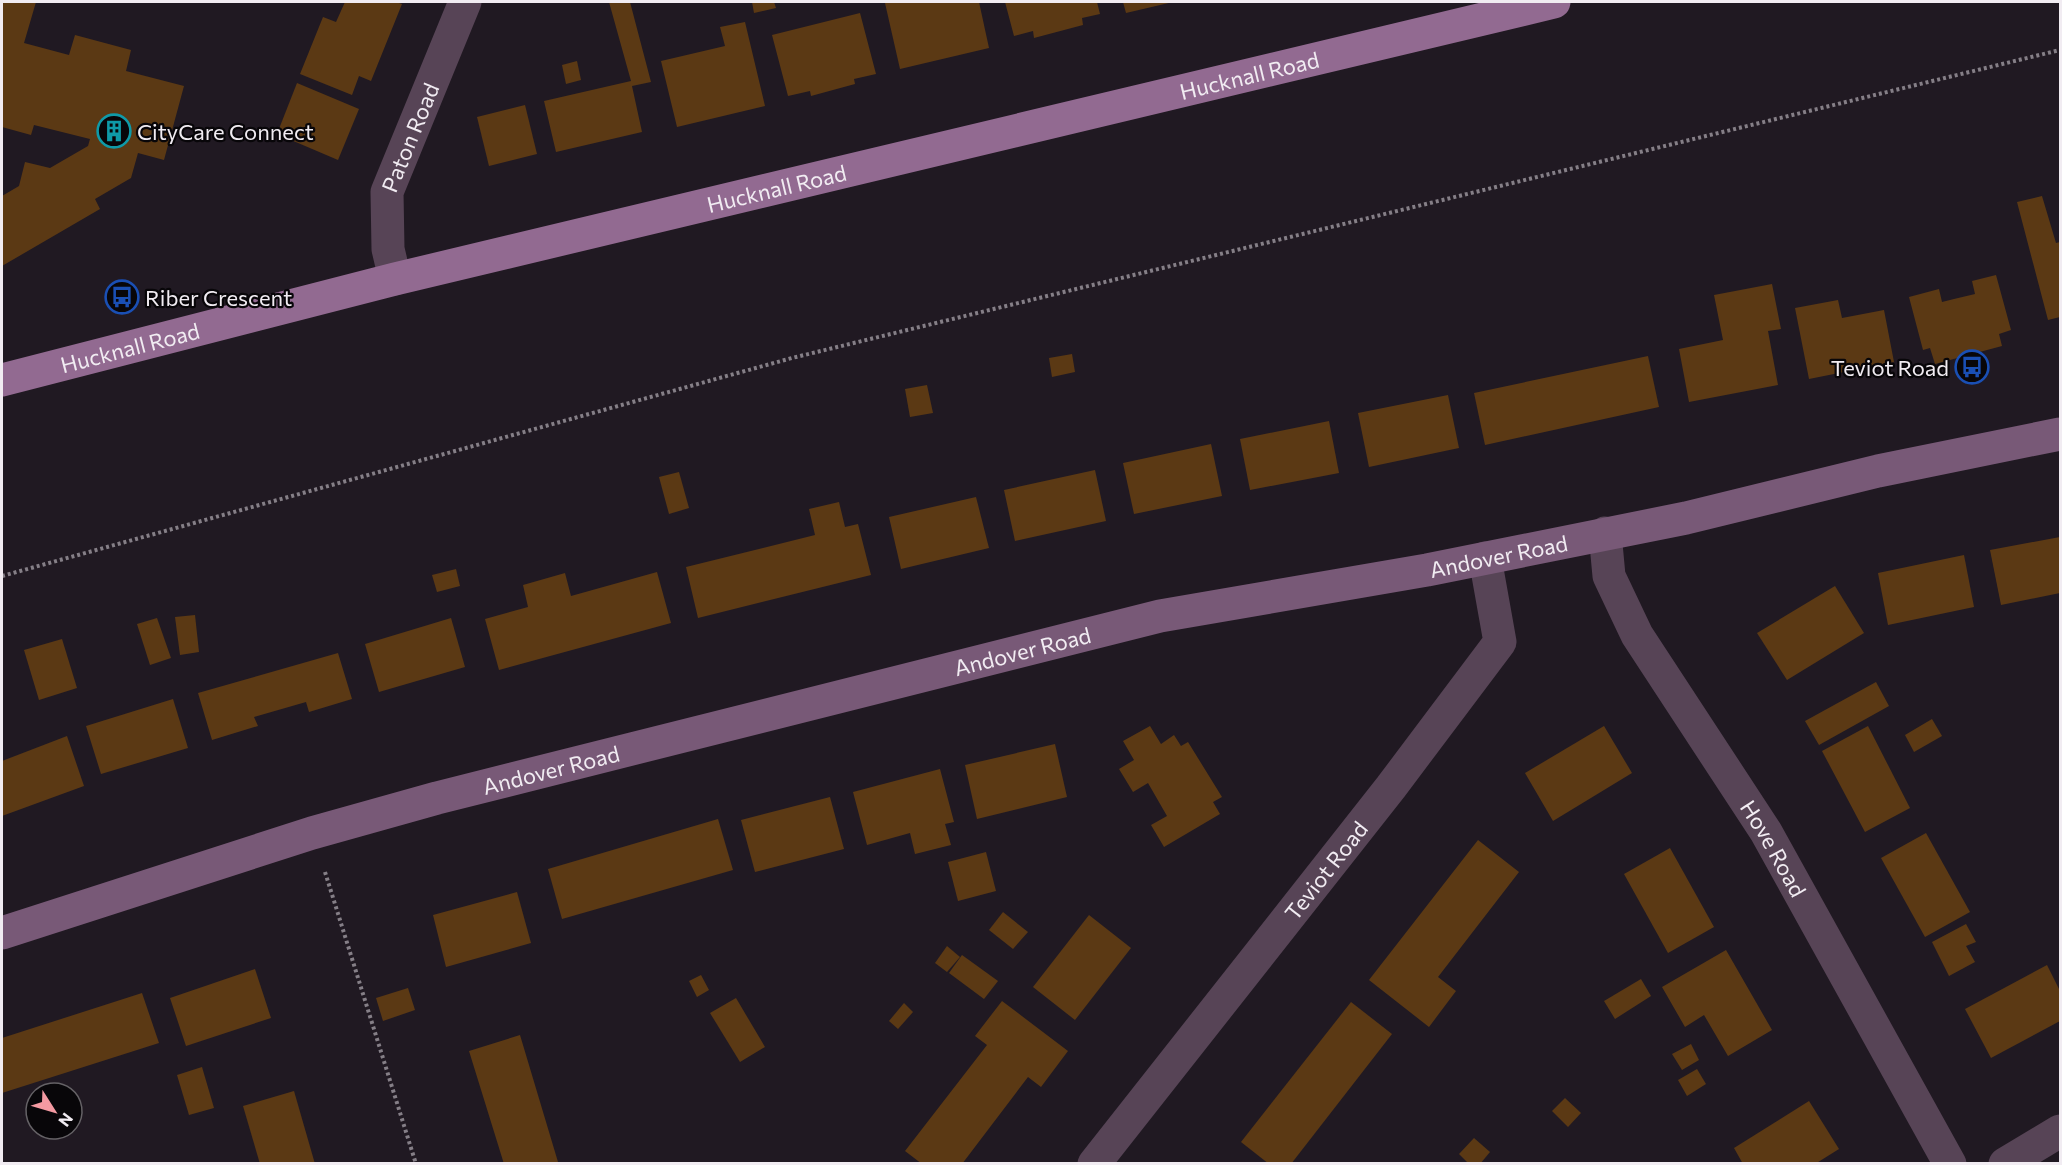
<svg xmlns="http://www.w3.org/2000/svg" width="2062" height="1165" font-family="Commissioner,sans-serif">
<style>
.building{fill:#5b3914}
.lines{fill:none;stroke-linecap:round;stroke-linejoin:round}
.path{stroke:#857f87;stroke-width:4;stroke-dasharray:3 3;stroke-linecap:butt}
.street{stroke:#574456;stroke-width:33}
.secondary{stroke:#785977;stroke-width:33}
.primary{stroke:#926a91;stroke-width:33}
.labels{text-anchor:middle;dominant-baseline:central;stroke-width:4.5;stroke-linejoin:round;paint-order:stroke}
.street-label{font-size:22px;fill:#f1ecf2;stroke:#080609}
.poi-label{font-size:22px;fill:#f1ecf2;stroke:#080609;text-anchor:start}
</style>
<rect width="100%" height="100%" fill="#201922"/>
<g class="building">
<polygon points="2,2 36,2 24,43 69,55 75,35 131,50 126,71 184,86 164,160 138,153 131,178 95,199 100,209 2,266 2,196 19,186 25,162 50,168 88,146 90,139 34,125 31,135 2,127"/>
<polygon points="345,2 396,2 402,4 371,81 359,76 352,95 300,74 323,17 336,22"/>
<polygon points="609,2 630,2 651,82 632,86 642,132 556,152 544,101 631,81"/>
<polygon points="752,2 774,2 776,8 754,13"/>
<polygon points="892,2 979,2 989,48 900,69 885,3"/>
<polygon points="1005,2 1097,2 1100,14 1082,18 1083,25 1034,38 1033,31 1014,36"/>
<polygon points="1123,2 1173,2 1126,13"/>
<polygon points="860,13 876,74 854,79 855,84 811,96 810,91 788,96 772,35"/>
<polygon points="745,22 765,106 677,127 661,61 725,46 720,27"/>
<polygon points="577,61 581,80 566,84 562,65"/>
<polygon points="297,83 359,109 338,160 277,134"/>
<polygon points="525,105 537,154 489,166 477,117"/>
<polygon points="2042,196 2056,243 2060,242 2060,317 2048,320 2017,202"/>
<polygon points="1996,275 2011,330 1999,334 2002,346 1935,364 1930,348 1923,350 1909,297 1939,289 1942,302 1954,299 1975,294 1972,281"/>
<polygon points="1772,284 1781,329 1768,331 1778,385 1689,402 1679,349 1723,340 1714,295"/>
<polygon points="1838,300 1842,318 1884,310 1894,362 1809,379 1795,308"/>
<polygon points="1072,354 1075,372 1052,377 1049,358"/>
<polygon points="1648,356 1659,407 1485,445 1474,393"/>
<polygon points="927,385 933,413 910,417 905,389"/>
<polygon points="1448,395 1459,448 1369,467 1358,413"/>
<polygon points="1329,421 1339,473 1250,490 1240,439"/>
<polygon points="1211,444 1222,496 1134,514 1123,463"/>
<polygon points="1095,470 1106,521 1015,541 1004,490"/>
<polygon points="679,472 689,508 669,514 659,477"/>
<polygon points="976,497 989,548 901,569 889,517"/>
<polygon points="839,502 845,527 858,524 871,575 698,618 686,567 815,535 809,509"/>
<polygon points="2060,537 2060,593 2001,605 1990,550"/>
<polygon points="1964,555 1974,607 1888,625 1878,573"/>
<polygon points="456,569 460,586 437,592 432,575"/>
<polygon points="657,572 671,623 499,670 485,619 528,607 523,585 565,573 571,596"/>
<polygon points="1835,586 1864,633 1787,680 1757,633"/>
<polygon points="195,615 199,652 180,655 175,617"/>
<polygon points="157,618 171,658 150,665 137,624"/>
<polygon points="451,618 465,667 379,692 365,644"/>
<polygon points="62,639 77,688 39,700 24,650"/>
<polygon points="338,653 352,699 309,712 306,702 254,717 258,726 212,740 198,693"/>
<polygon points="1876,682 1889,706 1819,745 1805,721"/>
<polygon points="173,699 188,748 101,774 86,726"/>
<polygon points="1932,719 1942,736 1914,752 1905,735"/>
<polygon points="1150,726 1161,744 1174,735 1181,746 1188,742 1222,797 1213,802 1220,814 1164,847 1151,825 1167,816 1148,783 1133,792 1119,769 1134,760 1123,741"/>
<polygon points="1604,726 1632,773 1553,821 1525,773"/>
<polygon points="1868,726 1910,808 1865,832 1822,751"/>
<polygon points="67,736 84,786 2,816 2,761"/>
<polygon points="1055,744 1067,797 977,819 965,765"/>
<polygon points="940,769 954,822 945,824 951,845 915,854 910,833 867,845 853,792"/>
<polygon points="830,797 844,849 755,872 741,820"/>
<polygon points="718,819 733,870 562,919 548,869"/>
<polygon points="1926,833 1970,912 1925,937 1881,858"/>
<polygon points="1478,840 1519,872 1438,977 1456,991 1429,1027 1369,980"/>
<polygon points="1670,848 1714,927 1668,953 1624,874"/>
<polygon points="986,852 996,891 958,901 948,862"/>
<polygon points="517,892 531,943 446,967 433,915"/>
<polygon points="1003,912 1028,932 1013,949 989,930"/>
<polygon points="1089,915 1131,948 1075,1020 1033,987"/>
<polygon points="1966,924 1976,942 1966,946 1975,962 1949,976 1932,942"/>
<polygon points="947,946 960,957 947,972 935,963"/>
<polygon points="1726,950 1772,1030 1728,1056 1704,1015 1685,1027 1662,987"/>
<polygon points="962,955 998,981 984,999 949,973"/>
<polygon points="2047,965 2060,991 2060,1021 1991,1058 1965,1009"/>
<polygon points="255,969 271,1018 186,1046 170,998"/>
<polygon points="701,975 709,990 697,997 689,981"/>
<polygon points="1641,979 1651,996 1615,1019 1604,1001"/>
<polygon points="408,988 415,1010 383,1021 376,998"/>
<polygon points="142,993 159,1043 2,1093 2,1038"/>
<polygon points="736,998 765,1047 740,1062 710,1013"/>
<polygon points="1002,1001 1068,1051 1041,1087 1028,1077 962,1164 922,1164 905,1151 987,1045 975,1036"/>
<polygon points="1351,1002 1392,1034 1291,1164 1269,1164 1241,1142"/>
<polygon points="904,1003 913,1012 898,1029 889,1021"/>
<polygon points="520,1035 558,1162 559,1164 504,1164 469,1051"/>
<polygon points="1691,1044 1699,1060 1682,1070 1672,1054"/>
<polygon points="202,1067 214,1108 189,1115 177,1075"/>
<polygon points="1697,1069 1706,1084 1687,1096 1678,1080"/>
<polygon points="294,1091 315,1164 260,1164 243,1106"/>
<polygon points="1565,1098 1581,1113 1568,1127 1552,1111"/>
<polygon points="1809,1101 1839,1149 1815,1164 1743,1164 1734,1148"/>
<polygon points="1474,1138 1490,1152 1480,1164 1469,1164 1459,1154"/>
</g>
<g class="lines">
<g class="path">
<polyline points="2,576 792,358 2060,50"/>
<polyline points="325,872 416,1164"/>
</g>
<g class="street">
<path id="s1" d="M395,279l-7,-30 -1,-57 78,-190"/>
<path id="s2" d="M1605,533l4,43 28,59 129,197 184,332"/>
<path id="s3" d="M1094,1164l297,-377 109,-145 -15,-84"/>
<polyline points="2005,1164 2060,1131"/>
</g>
<path class="secondary" id="s4" d="M2,933l310,-100 125,-35 723,-182 267,-46 259,-52 192,-47 182,-37"/>
<path class="primary" id="s5" d="M2,380l393,-101 1159,-277"/>
</g>
<defs>
<symbol id="building-ring" viewBox="-11 -11 22 22"><circle r="9.5" fill="#080609" stroke="#0f9aa8" stroke-width="1.5"/><path d="M-4-6H4V6H1V3H-1V6H-4ZM-2.5-4.3h1.7v1.8h-1.7ZM.8-4.3h1.7v1.8H.8ZM-2.5-1h1.7V.8h-1.7ZM.8-1h1.7V.8H.8Z" fill="#0f9aa8"/></symbol>
<symbol id="bus-ring" viewBox="-11 -11 22 22"><circle r="9.5" fill="#080609" stroke="#1a4fb4" stroke-width="1.5"/><path d="M-5-6H5V4H4V6H2V4H-2V6H-4V4H-5ZM-3.5-4V0h7V-4ZM-3.5 1.2v1.5H-2V1.2ZM2 1.2v1.5H3.5V1.2Z" fill="#1a4fb4"/></symbol>
</defs>
<g fill-rule="evenodd">
<use href="#building-ring" x="95" y="112" width="38" height="38"/>
<use href="#bus-ring" x="103" y="278" width="38" height="38"/>
<use href="#bus-ring" x="1953" y="348" width="38" height="38"/>
</g>
<g class="labels">
<g class="street-label">
<text stroke="none"><textPath href="#s5" startOffset="1284">Hucknall Road</textPath></text>
<text stroke="none"><textPath href="#s1" startOffset="147">Paton Road</textPath></text>
<text stroke="none"><textPath href="#s5" startOffset="798">Hucknall Road</textPath></text>
<text stroke="none"><textPath href="#s5" startOffset="132">Hucknall Road</textPath></text>
<text stroke="none"><textPath href="#s4" startOffset="1545">Andover Road</textPath></text>
<text stroke="none"><textPath href="#s4" startOffset="1059">Andover Road</textPath></text>
<text stroke="none"><textPath href="#s4" startOffset="573">Andover Road</textPath></text>
<text stroke="none"><textPath href="#s2" startOffset="362">Hove Road</textPath></text>
<text stroke="none"><textPath href="#s3" startOffset="374">Teviot Road</textPath></text>
</g>
<g class="poi-label">
<text x="137" y="131">CityCare Connect</text>
<text x="145" y="297">Riber Crescent</text>
<text x="1949" y="367" text-anchor="end">Teviot Road</text>
</g>
</g>
<rect width="2062" height="1165" fill="none" stroke="#f1ecf2" stroke-width="6"/>
<g transform="translate(54 1111) rotate(127)"><circle r="28" fill="#080609" stroke="#656266" stroke-width="1.5"/>
<path d="M0-4.5L10 22L0 15L-10 22Z" fill="#f49aa2"/>
<text y="-9" font-size="16" font-weight="bold" text-anchor="middle" fill="#f1ecf2">N</text>
</g>
</svg>
